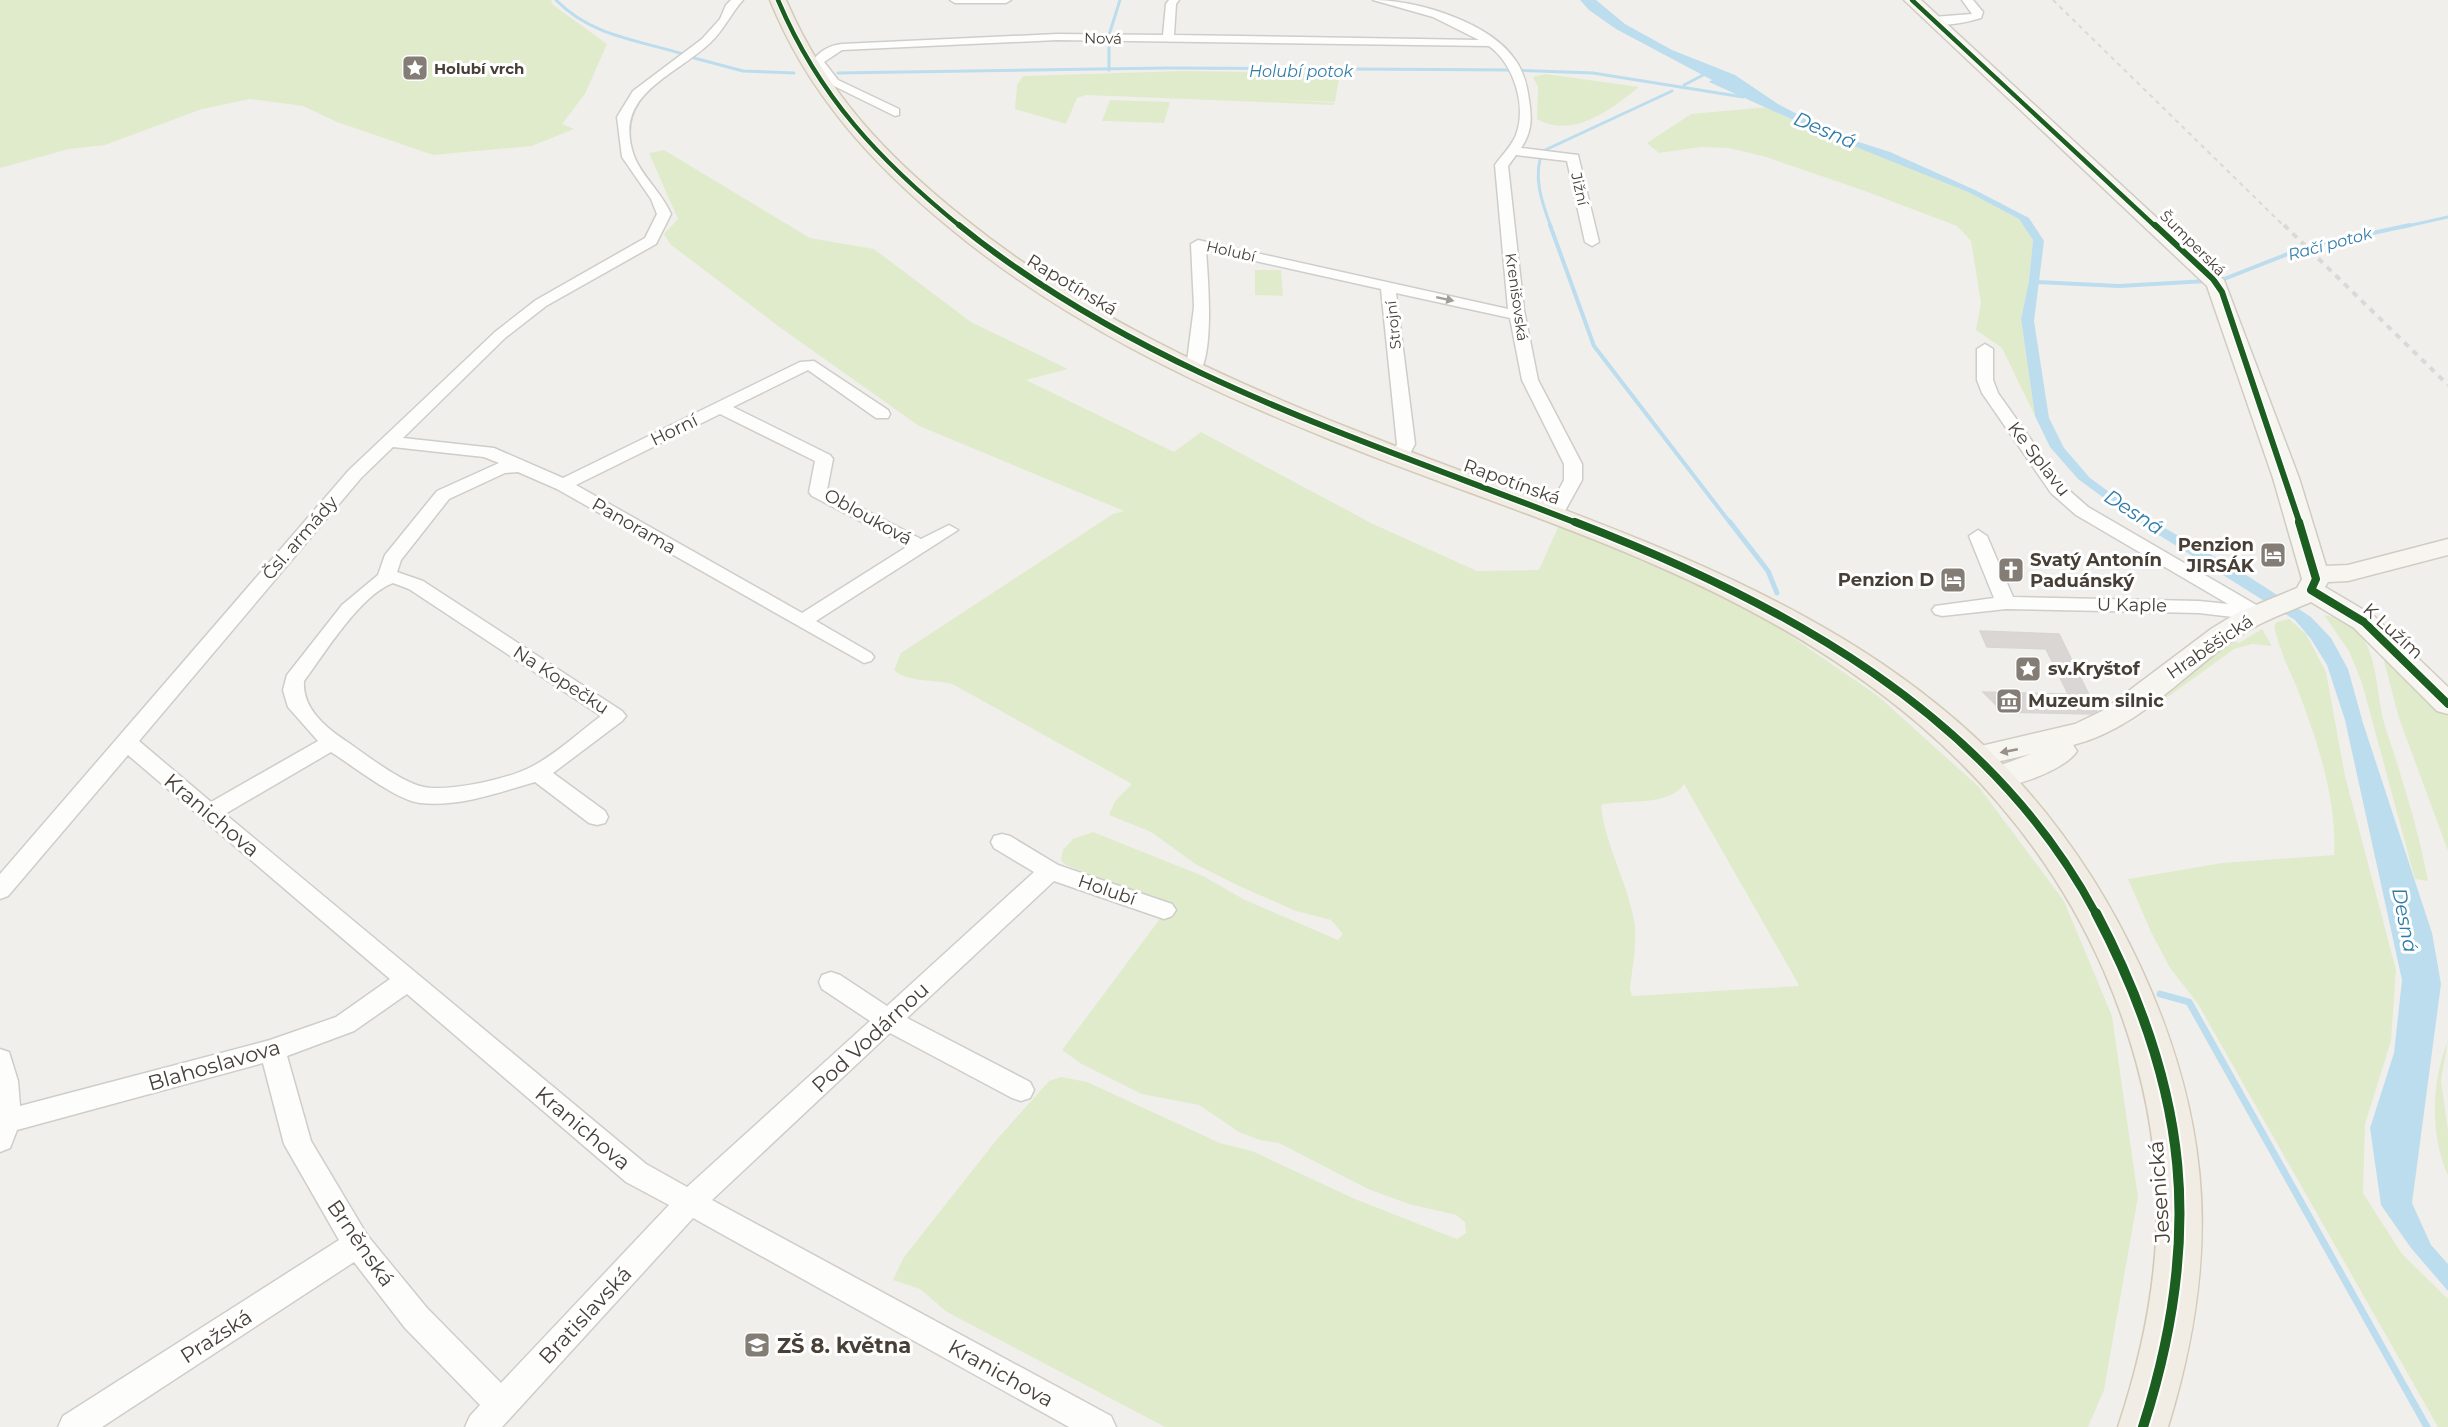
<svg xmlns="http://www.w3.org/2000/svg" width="2448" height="1427" font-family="Montserrat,sans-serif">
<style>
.green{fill:#e0ebcc;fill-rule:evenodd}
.water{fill:#bcddee}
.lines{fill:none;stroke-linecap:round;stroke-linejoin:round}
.stream-far3{stroke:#bcddee;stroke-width:3}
.stream-far2{stroke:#bcddee;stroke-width:4}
.stream-far1{stroke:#bcddee;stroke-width:5}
.stream{stroke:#bcddee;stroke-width:7}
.building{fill:#d9d6d3;stroke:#d9d6d2;stroke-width:1.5}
.street-casing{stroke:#cfcdc9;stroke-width:3}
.secondary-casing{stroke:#d0ccc3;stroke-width:3}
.primary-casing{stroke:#d3cab9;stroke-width:3}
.street{fill:#fdfdfc;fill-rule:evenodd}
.secondary{fill:#f7f5ef;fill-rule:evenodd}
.primary{fill:#f1ece4;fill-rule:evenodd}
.rail-far1{stroke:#d9d9d8;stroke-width:2;stroke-dasharray:4.5 4.5;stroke-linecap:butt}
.rail{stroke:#d9d9d8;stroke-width:4;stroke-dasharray:6 6;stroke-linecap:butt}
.cycleway-far3-casing{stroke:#fff;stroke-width:7}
.cycleway-far2-casing{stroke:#fff;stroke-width:9}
.cycleway-far1-casing{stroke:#fff;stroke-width:11}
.cycleway-casing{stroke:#fff;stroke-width:14}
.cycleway-far3{stroke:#1b5e20;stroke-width:4.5}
.cycleway-far2{stroke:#1b5e20;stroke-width:6}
.cycleway-far1{stroke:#1b5e20;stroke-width:8}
.cycleway{stroke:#1b5e20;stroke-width:10}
.oneway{fill:#a29e9a}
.oneway2{fill:#97918a}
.labels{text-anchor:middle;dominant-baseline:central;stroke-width:6;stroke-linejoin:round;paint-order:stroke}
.far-street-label{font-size:15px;fill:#484037;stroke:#fff}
.far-poi-label{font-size:15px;font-weight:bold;fill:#484037;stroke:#fff;text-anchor:start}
.far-water-label{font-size:16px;font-style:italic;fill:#2f7caa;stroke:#fff}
.street-label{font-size:18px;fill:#484037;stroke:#fff}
.poi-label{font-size:18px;font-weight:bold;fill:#484037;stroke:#fff;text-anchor:start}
.water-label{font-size:20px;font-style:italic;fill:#2f7caa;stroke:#fff}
.near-street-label{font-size:21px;fill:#484037;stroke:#fff}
.near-poi-label{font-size:21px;font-weight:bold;fill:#484037;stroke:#fff;text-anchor:start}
</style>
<rect width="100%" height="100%" fill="#f1efec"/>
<g class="green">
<polygon points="0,0 551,0 553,5 607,44 585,94 562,124 574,129 532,146 433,155 337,122 303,106 250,99 202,109 105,145 69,149 0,168"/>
<polygon points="1182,71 1340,73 1335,102 1272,99 1335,103 1333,105 1086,95 1077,98 1066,124 1015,109 1017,85 1023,76"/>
<path d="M1546,74l93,13c-26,21 -66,53 -102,32l1,-32 -5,-10z"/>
<polygon points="1110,100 1170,102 1164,123 1102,121"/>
<polygon points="1769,107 1784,116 1968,192 2019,219 2027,228 2033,240 2029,281 2021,319 2035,416 2002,348 1976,330 1981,303 1971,241 1957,226 1862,190 1766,157 1729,148 1701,147 1659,153 1647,143 1691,114"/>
<path d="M664,150l146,88 64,11 97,73 97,47 -42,11 148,72 27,-20 172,92 104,47 62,-1 20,-45 165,65 154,106 101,91 85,114 48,115 26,181 -34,193 -16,37h-923l-218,-115 -27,-23 -27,-9 11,-23 94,-119 51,-57 12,-4 26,5 133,61 32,8 103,48 102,40 9,-6 -1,-11 -9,-7 -47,-11 -41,-15 -89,-46 -19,-3 -21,-8 -40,-27 -57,-11 -62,-31 -18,-13 100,-134 5,-12 -101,-39 -5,-5 2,-10 10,-11 20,-7 110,44 42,24 93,40 5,-6 -12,-14 -35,-9 -57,-25 -42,-21 -46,-33 -42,-17 6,-14 17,-17 -178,-99c-19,-7 -45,-1 -60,-15l7,-17 212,-139 11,-3 -205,-85 -141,-100 -108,-82 -6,-10 14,-15 -29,-66zM1684,784l115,201v1l-167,10 -2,-7c2,-22 8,-46 4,-69 -7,-39 -29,-75 -33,-115 22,-6 69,2 83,-21z"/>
<polygon points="1255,270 1281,270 1283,296 1255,295"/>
<path d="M2324,615c13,2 27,8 36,19 19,25 16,63 25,92 17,52 33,102 43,155l-13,-2 -53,-196 -13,-32z"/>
<path d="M2289,619l17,15 20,38 19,104 51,194 -5,71 -26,83 -2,69 39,61 46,45v128h-10l-240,-423 -28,-36 -19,-36 -23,-53 94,-16 112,-8c3,-55 -17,-116 -37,-167 -9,-21 -18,-39 -23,-62l3,-4z"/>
<polygon points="2262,629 2272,646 2252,644 2234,649 2154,707 2151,704 2231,639 2239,643"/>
<polygon points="2391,660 2448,715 2448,851 2399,718 2384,661"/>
<path d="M2448,1040l-7,41 7,50v45c-18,-43 -17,-93 0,-136z"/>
</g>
<polygon class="water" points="1580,0 1596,0 1625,24 1672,50 1735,75 1778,104 1837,135 1890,152 1975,190 2029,218 2044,241 2034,321 2049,418 2064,448 2090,478 2137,512 2243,573 2311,617 2331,638 2348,669 2363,723 2432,933 2441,984 2412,1203 2431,1245 2448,1264 2448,1291 2411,1248 2381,1205 2370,1128 2394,1053 2402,980 2345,720 2327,665 2311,639 2295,620 2127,515 2078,479 2050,447 2035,416 2021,319 2029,281 2033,240 2019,219 1968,192 1831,137 1709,82 1712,80 1616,29 1589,10"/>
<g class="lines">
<g class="stream-far3">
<path d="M556,0c35,36 81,40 127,54"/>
<polyline points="1109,35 1120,0"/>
<polyline points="1109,41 1109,70"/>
<polyline points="694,58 743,71 794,73"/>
<polyline points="838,73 1166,68 1514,70 1593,73 1743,97"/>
<polyline points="1684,85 1709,72"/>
<path d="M1551,227c-9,-24 -19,-52 -8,-76l129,-60"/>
<polyline points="2403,227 2448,217"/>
</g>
<g class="stream-far2">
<polyline points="1550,225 1594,346 1731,524"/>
<polyline points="2219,281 2303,248 2410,225"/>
<polyline points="2037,282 2119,286 2207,281"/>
</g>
<polyline class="stream-far1" points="1730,522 1768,571 1777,593"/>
<polyline class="stream" points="2160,994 2189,1002 2427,1427"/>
</g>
<polygon class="building" points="1980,631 2059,634 2097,711 2091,714 2003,712 1983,692 2068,694 2046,649 1987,647"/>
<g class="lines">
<defs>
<g id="street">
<path d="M731,0h12c-12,13 -19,30 -33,43 -36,34 -98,51 -76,113 7,19 28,37 37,58l-15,30 -110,62 -41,32 -102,100 91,10 69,30 237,-116 14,-1 74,49 2,4 -2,4h-12l-68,-48 -75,37 97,48 3,4 -6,31 94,49 28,-14 9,5 -142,91 55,32 3,4 -3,4 -7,2 -307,-174 -39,-17 -13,1 -56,26 -48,61 -4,12 26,9 199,130 4,5 -4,5 -69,52 52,38 3,6 -3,6 -8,2 -8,-2 -54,-41c-38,11 -75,25 -115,21 -24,-3 -67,-37 -89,-51l-106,62 421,350 41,23 183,-166 -48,-32 -3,-7 3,-7 9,-3 9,3 47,31 147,-134 -40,-24 -3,-6 3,-6 8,-2 8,2 48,29 114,39 4,6 -4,6 -8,3 -110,-38 -147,137 123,64 4,8 -4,8 -9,3 -9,-3 -122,-65 -178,167 399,216 5,11h-47l-376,-209 -191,209h-37l5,-11 10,-11 -75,-77 -51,-66 -252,165h-44l5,-11 276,-176 -55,-96 -21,-81 -246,67 -7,18 -10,4v-103l9,3 9,29 2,25 250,-66 66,-23 54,-38 -262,-224 -120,141 -8,3v-25l349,-404 146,-138 41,-32 109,-62 12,-24 -6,-15 -29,-42 -5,-40 16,-26 69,-52 18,-20 6,-14zM720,414l95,47 -6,31 3,4 96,50 -106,67 -226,-128zM393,447l91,10 15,6 -62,28 -52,64 -7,20 -36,30 -55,70 -4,15 5,17 30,34 -107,61 -72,-61 222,-263zM393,583l16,6 192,127c-23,17 -46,39 -70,51 -23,12 -82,25 -107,20 -22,-4 -59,-33 -78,-46 -21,-14 -44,-33 -42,-60 21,-28 56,-86 89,-98zM407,994l219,188 43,23 -168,178 -74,-75 -60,-73 -56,-94 -24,-85 67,-25z"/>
<polygon points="950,0 1011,0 1006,3 955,3"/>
<path d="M1169,0h10l-3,4 -2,31 305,5 -46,-23 -60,-17c43,0 118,22 143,61 8,12 11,24 13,39 3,18 3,32 -8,48l57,7 21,87 -7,4 -7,-4 -18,-81 -51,-6 -8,11 16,144 14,70 44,84v16l-21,38h-12l-3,-4 18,-34v-16l-42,-84 -12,-62 -114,-25 19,151 -9,17 -6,1 -9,-5 6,-13 -16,-155 -175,-39c2,29 8,98 -6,122l-6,2 -8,-5 8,-62 -3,-63 7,-4 310,69 -13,-144c7,-10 16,-18 21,-30 11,-29 -2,-71 -27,-89l-432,-6 -215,10 -18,12 14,18 61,29v6l-4,1 -65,-32 -18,-21c5,-11 18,-18 30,-19l215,-10 106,1 3,-31z"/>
<path d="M1962,0h11l10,12 -2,6c-14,4 -40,11 -52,2l5,-3 38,-3z"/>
<polygon points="1985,344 1993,349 1993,380 1998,393 2063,485 2088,507 2265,610 2268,614 2265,618 2258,620 2199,613 2006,609 1942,616 1935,614 1932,610 1935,606 1994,598 1969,536 1978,530 1987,536 2013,597 2199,601 2228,604 2076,515 2051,493 1982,393 1977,380 1977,349"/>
</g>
<path id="secondary" d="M1904,0h17l303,280 75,198 27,88 22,-1 100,-26v16l-100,26 -20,1 -3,5 49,29 74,71v27l-11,-3 -83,-83 -43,-26c-28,12 -57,22 -82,41 -49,36 -95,87 -156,102l4,6c-11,19 -72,41 -92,36l-5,-8 5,-8 46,-17 -56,13 -11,-3 -4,-7 4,-7 111,-26 27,-13 109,-82 26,-16 60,-25 5,-9 -29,-101 -66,-192z"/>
<path id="primary" d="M770,0h16c40,93 100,156 179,219 114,92 248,155 384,209 319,127 634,197 792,540 73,159 78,293 27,459h-50c54,-162 54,-298 -14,-456 -87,-199 -255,-322 -449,-406 -107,-47 -218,-82 -326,-126 -134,-54 -267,-118 -379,-211 -78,-64 -142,-134 -180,-228z"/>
</defs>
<use href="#street" class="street-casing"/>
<use href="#secondary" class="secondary-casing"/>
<use href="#primary" class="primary-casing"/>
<use href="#street" class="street"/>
<use href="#secondary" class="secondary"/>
<use href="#primary" class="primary"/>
<polyline class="rail-far1" points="2053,0 2285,227"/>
<polyline class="rail" points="2284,225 2448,385"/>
<defs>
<g id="cycleway-far3">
<path d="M778,0c41,97 102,161 183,227"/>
<polyline points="1912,0 2156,227"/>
</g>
<g id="cycleway-far2">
<path d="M959,225c181,147 406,215 620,299"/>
<polyline points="2155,225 2213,279 2222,292 2300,524"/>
</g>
<g id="cycleway-far1">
<path d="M1575,522c205,79 414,191 521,392"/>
<polyline points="2299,522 2316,579 2311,590 2364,622 2448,704"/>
</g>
<path id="cycleway" d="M2096,913c93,176 108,324 47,514"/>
</defs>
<use href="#cycleway-far3" class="cycleway-far3-casing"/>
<use href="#cycleway-far2" class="cycleway-far2-casing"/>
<use href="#cycleway-far1" class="cycleway-far1-casing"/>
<use href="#cycleway" class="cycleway-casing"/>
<use href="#cycleway-far3" class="cycleway-far3"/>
<use href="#cycleway-far2" class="cycleway-far2"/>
<use href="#cycleway-far1" class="cycleway-far1"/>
<use href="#cycleway" class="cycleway"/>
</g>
<defs><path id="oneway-solid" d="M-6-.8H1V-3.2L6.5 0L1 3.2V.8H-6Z" transform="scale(1.5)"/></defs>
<use class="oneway" href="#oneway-solid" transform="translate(1445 299) rotate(12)"/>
<use class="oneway2" href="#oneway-solid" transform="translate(2009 751) rotate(169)"/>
<defs>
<symbol id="sight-square" viewBox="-11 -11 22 22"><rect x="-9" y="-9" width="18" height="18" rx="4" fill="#837d76" stroke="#fff"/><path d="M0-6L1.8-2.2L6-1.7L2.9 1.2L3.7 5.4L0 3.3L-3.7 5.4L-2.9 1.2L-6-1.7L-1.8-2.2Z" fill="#fff"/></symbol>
<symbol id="hotel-square" viewBox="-11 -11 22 22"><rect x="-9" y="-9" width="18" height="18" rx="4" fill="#837d76" stroke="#fff"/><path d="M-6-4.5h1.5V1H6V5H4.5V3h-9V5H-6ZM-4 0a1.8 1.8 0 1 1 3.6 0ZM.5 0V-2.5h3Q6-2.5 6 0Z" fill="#fff"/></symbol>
<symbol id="church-square" viewBox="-11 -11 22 22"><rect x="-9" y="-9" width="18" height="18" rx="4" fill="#837d76" stroke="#fff"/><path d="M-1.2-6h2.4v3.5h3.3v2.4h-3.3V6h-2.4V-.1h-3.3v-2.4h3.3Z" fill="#fff"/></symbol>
<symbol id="museum-square" viewBox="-11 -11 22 22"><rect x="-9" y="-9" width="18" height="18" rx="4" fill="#837d76" stroke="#fff"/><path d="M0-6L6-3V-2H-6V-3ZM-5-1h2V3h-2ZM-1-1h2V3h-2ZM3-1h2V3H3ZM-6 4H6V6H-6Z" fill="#fff"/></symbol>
<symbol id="school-square" viewBox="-11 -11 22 22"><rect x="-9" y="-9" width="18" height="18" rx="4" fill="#837d76" stroke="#fff"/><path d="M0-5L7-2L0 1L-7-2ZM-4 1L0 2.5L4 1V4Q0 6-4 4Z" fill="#fff"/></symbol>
</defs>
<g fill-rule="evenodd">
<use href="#sight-square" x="400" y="53" width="30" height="30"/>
<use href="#hotel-square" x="2258" y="540" width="30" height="30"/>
<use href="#church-square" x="1996" y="555" width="30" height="30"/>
<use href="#hotel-square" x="1938" y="565" width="30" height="30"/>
<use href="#sight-square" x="2013" y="654" width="30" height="30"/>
<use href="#museum-square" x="1994" y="686" width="30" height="30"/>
<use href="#school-square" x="742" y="1330" width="30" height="30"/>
</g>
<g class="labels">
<g class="far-street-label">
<text transform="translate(1103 38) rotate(1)">Nová</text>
<text transform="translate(1580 189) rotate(77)">Jižní</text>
<text transform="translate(2193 243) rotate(45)">Šumperská</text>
<text transform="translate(1231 251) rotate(13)">Holubí</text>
<text transform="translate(1517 297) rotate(82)">Krenišovská</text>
<text transform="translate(1393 325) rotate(-96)">Strojní</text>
</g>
<g class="far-poi-label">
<text x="434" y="68">Holubí vrch</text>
</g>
<g class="far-water-label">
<text x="1301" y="71">Holubí potok</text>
<text transform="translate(2330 244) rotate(-15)">Račí potok</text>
</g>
<g class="street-label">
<text transform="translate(1072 285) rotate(31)">Rapotínská</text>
<text transform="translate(674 430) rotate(-26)">Horní</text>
<text transform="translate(2039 459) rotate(52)">Ke Splavu</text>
<text transform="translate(1512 482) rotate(20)">Rapotínská</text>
<text transform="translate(868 517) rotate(29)">Oblouková</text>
<text transform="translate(634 526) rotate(30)">Panorama</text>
<text transform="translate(300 538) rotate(-49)">Čsl. armády</text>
<text transform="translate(2132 605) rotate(1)">U Kaple</text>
<text transform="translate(2393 631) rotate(42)">K Lužím</text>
<text transform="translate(2210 647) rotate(-34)">Hraběšická</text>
<text transform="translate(561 680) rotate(33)">Na Kopečku</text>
<text transform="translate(1107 890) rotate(19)">Holubí</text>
</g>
<g class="poi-label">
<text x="2254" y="545" text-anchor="end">Penzion<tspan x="2254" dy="21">JIRSÁK</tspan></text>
<text x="2030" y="560">Svatý Antonín<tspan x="2030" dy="21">Paduánský</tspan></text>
<text x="1934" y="580" text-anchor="end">Penzion D</text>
<text x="2048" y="669">sv.Kryštof</text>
<text x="2028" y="701">Muzeum silnic</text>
</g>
<g class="water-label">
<text transform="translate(1825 130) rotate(23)">Desná</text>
<text transform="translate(2134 512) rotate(33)">Desná</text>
<text transform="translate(2405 920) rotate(79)">Desná</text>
</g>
<g class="near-street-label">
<text transform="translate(212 815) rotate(40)">Kranichova</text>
<text transform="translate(870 1037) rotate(-43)">Pod Vodárnou</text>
<text transform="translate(214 1065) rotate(-16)">Blahoslavova</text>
<text transform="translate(583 1128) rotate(40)">Kranichova</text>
<text transform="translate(2159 1192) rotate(-94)">Jesenická</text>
<text transform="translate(361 1243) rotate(55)">Brněnská</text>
<text transform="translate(585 1315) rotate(-47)">Bratislavská</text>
<text transform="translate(216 1336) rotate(-33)">Pražská</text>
<text transform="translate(1001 1373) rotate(29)">Kranichova</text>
</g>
<g class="near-poi-label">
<text x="777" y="1345">ZŠ 8. května</text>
</g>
</g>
</svg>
